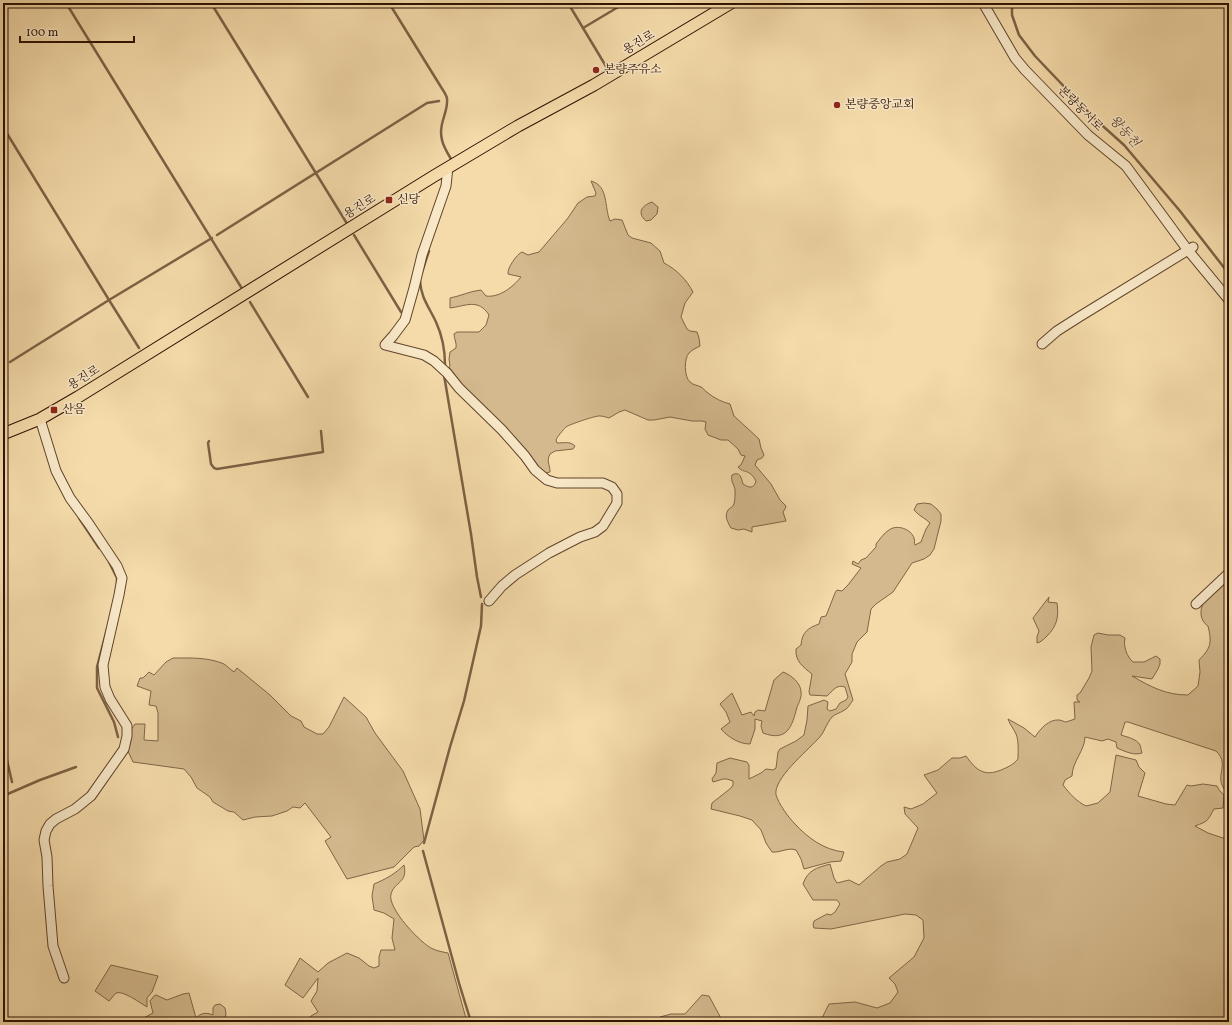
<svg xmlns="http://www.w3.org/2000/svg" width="1232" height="1025" font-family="Vollkorn,'Noto Serif KR',serif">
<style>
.green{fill:#d3b98d;stroke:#806547}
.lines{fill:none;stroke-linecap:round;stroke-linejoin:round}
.stream{stroke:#7d6144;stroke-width:2.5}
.minor-casing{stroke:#60442b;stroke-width:11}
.major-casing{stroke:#2e1101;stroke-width:13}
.minor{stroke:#f8e8c8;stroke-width:9}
.major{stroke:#f5dbaa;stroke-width:11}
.poi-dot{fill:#8f2418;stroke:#f8e8c8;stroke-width:1.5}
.labels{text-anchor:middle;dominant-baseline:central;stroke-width:3;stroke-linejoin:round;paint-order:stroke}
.street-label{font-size:12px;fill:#2e1101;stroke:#f8e8c8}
.poi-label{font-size:12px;fill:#2e1101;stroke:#f8e8c8;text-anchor:start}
.water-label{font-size:13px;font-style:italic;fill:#62462e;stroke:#f8e8c8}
</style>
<rect width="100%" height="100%" fill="#f5dbaa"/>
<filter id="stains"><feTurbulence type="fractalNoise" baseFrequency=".005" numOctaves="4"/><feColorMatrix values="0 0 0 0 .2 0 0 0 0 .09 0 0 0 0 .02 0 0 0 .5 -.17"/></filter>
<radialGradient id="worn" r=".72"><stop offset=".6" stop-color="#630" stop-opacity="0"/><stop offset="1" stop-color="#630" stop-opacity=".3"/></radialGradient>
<g class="green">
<path d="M591,181c18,5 13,26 19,40l5,-2 7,1 6,15 4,3 19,5 9,8 4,12c12,6 23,17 29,29l-8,11 -4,14 6,12 3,2 7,1 2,6 1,8c-4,2 -8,4 -11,7 -5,5 -5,24 1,29 3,3 7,3 11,5 2,1 4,4 7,6 6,5 14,9 22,11l4,12 25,23 2,9 3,7 -2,3 -5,2 -2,5 16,19 9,16 6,6 -1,3 -2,3 3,9 -34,6v5l-8,-3 -6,1 -7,-2c-3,-5 -7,-12 -3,-18 2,-2 4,-3 5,-4 2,-3 2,-9 2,-13 1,-7 -5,-11 -3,-18 8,-4 9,2 11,9 6,4 11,5 13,-3 -7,-13 -12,-7 -18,-14l3,-2 4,-9 -4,-1 -3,-6 -10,-9h-7l-13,-5 -3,-6 1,-7 -4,-1h-10l-22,-4 -16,3h-6l-23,-10 -6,2 -10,6c-3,-1 -6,-2 -9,-2 -3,-1 -32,9 -34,11 -3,3 -9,10 -10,13l1,3c7,0 13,-2 18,3l-2,3 -18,2 -5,3c-4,8 0,10 0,18l-4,1 -6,-4 -4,-6 -76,-81 -11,-15 1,-1 -1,-7 1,-7 6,-4c1,-5 -2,-9 -2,-14l3,-2h22l7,-7 3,-10c-11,-17 -23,-9 -39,-7v-10c11,-2 20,-7 31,-8l5,6c13,2 27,-9 35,-19l-13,-3c-1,-6 9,-20 14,-22l6,3 11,-3 29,-34 10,-15 9,-6 8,-1 1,-3z"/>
<path d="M652,202l6,5 -1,7 -6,6 -5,1c-9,-8 -5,-15 6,-19z"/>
<path d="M924,503l7,1 6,5 4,5v7l-7,28 -4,6 -6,4 -12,4 -19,29 -17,12 -5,5 -4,23 -10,10 -5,12v8l-7,12 8,26c-3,4 -5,9 -10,11 -3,2 -8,3 -11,6 -6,7 -8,17 -15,23 -10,11 -44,39 -41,55 3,9 12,22 19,29 13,14 29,26 49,28l-3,9 -11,1 -26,7 -3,-10 -5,-9c-8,-3 -16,3 -24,2l-6,-9 -5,-13 -9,-10 -12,-4 -29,-7 1,-6 19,-15 2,-3v-4l-6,-2h-4l-10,3 -1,-3 4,-6 1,-10 13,-5 17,4 2,3v14l12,-6 5,-4 7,1 3,-2 2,-16 2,-3 16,-8 8,-6 3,-15 1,-14 16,-6 4,2 -1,7 3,2 6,-2 4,-6 6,-3 2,-3 -3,-10c-9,-3 -12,4 -18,9l-17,-1 -1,-3 3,-18c-9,-7 -17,-13 -16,-25l5,-4c1,-13 7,-17 18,-21l2,-7 5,-1 9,-23 2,-3 5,1 6,-6 13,-17 -9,-4 1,-3 5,3 3,-4 5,-2 10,-11v-3c4,-5 8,-11 13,-14 8,-6 22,-1 25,8 1,3 0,5 1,7l6,-3 5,-13 4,-6c-5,-5 -11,-7 -16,-13l3,-6z"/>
<path d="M1229,578v216c-19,-16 3,-28 -13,-43l-88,-29h-3l-4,13c6,2 16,4 19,10 1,2 1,5 2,8 -8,3 -18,-2 -25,-5l-1,-6 -8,-3 -6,2 -17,-4c0,13 -13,25 -13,39l-7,4 -2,5c7,9 13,16 23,21l12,-3 12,-11 6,-37 20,5 3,7 6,6 -7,23 28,8 9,1 12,-20 4,1 12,-2 14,2 2,4 5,5 -1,13 -9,1c-7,12 -5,12 -19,17l13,7 21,7v182h-409l9,-18 26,-2 22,6 13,-5 8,-11 -3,-8 -6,-6 25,-21 10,-19 -1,-18 -7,-5 -11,-1 -74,15 -17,-1 -1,-3 1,-4 13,-7 4,1 4,-3 5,-8 -3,-4h-24l-10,-16c5,-14 13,-16 27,-20l4,14 3,5 12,-3 10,5 22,-19 6,-4 13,-3 7,-5 11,-26 -13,-14 -1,-7 7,2 12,-5 14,-11 -13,-18 14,-5 14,-12h8l6,-2c10,14 18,21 35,14 7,-3 12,-5 17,-11 0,-8 1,-18 -2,-25 -2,-5 -6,-9 -8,-15l16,9 11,9c5,-8 14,-18 24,-17 3,0 5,2 7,2l9,-3 -1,-17h6l-3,-2v-5l3,-2 9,-15 3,-7 -1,-24 3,-12 4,-2 10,2h12l5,3c-2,8 2,19 8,24h11l12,-6 4,3v5l-2,5 -6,10 -20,-3c19,11 34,19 56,19l10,-9 2,-14 -1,-12c12,-12 13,-17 9,-34 -8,-5 -9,-16 -4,-24 5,-8 18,-18 25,-24z"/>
<path d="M1049,597l-1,5 9,1c2,14 0,23 -10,33 -3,3 -6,6 -10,7v-6l2,-6 -6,-13z"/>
<path d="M173,658c17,0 35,-1 51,6 3,2 6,5 10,8l3,-4 33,27 21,21 10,5 3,6 13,7h6l6,-7 15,-30 22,20 9,16 28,38 17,38 4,31 -5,6 -5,1 -20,20 -47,12 -22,-38 6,-4 -26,-34 -5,5 -7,-1 -6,4 -15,5 -17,1 -12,3 -9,-8 -6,-1 -15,-9 -3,-5 -13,-9 -6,-11 -7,-8 -51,-7 -6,-13 4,-19 4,-6h10l-1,16 14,1v-28l-2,-7 -7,-1 2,-14 -14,-5 3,-8h3l6,-6 5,3 12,-13z"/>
<path d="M783,672c8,3 18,11 18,20 1,4 -2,11 -4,15 -5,20 -10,35 -34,26l-2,-7 1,-5 -7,-2v10l-5,15c-11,0 -22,-7 -29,-15l9,-7 -4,-10 -6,-8 12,-11 10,22 9,-3 3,4 1,-4 3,-2 7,1 9,-31z"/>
<path d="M404,865c4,18 -9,16 -13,29 -4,14 30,50 42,55 4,2 10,3 15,4l19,69h-161l5,-6 7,-4 -7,-11 6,-10 1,-13 -15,20 -18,-13 14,-25 1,-2 18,14 10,-9 19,-10 12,5 10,8 5,2 5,-2v-9l2,-7h14l-3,-12 2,-19 -10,-6 -10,-3 -2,-14 2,-12c12,-5 21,-10 30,-19z"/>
<path d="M111,965l47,11 -6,16 -5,6v9c-7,-4 -24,-17 -31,-14 -2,2 -5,6 -7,8l-14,-10z"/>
<path d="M189,993l7,25c5,-5 10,-6 17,-3v-7l2,-3 5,-1 5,4 1,6 -2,8h-83l-1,-2 13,-7 -3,-12 4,-5 2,-1 11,5 16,-6z"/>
<polygon points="702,995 709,996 723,1022 657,1022 660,1017 671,1014 685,1014"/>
</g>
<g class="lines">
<g class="stream">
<polyline points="66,3 241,287"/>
<polyline points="211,3 346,222"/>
<path d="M389,3l52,84c2,3 5,8 6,11 1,8 -2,15 -4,22 -5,16 0,26 8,39"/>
<polyline points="568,3 607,68"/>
<polyline points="1012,3 1012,15 1019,35 1035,56 1095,119 1124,145 1180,211 1229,274"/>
<polyline points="583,28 625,3"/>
<polyline points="3,127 109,300 139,348"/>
<polyline points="217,235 427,103 439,101"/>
<polyline points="354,235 401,312"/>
<polyline points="422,272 429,251"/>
<path d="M420,281c1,17 9,26 16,41 6,13 9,29 9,43"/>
<polyline points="250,302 308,397"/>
<polyline points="10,362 109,300 212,238"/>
<polyline points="3,368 5,367"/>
<polyline points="444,375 471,534 477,577 481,597"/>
<polyline points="209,441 208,443 211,464 214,468 217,469 323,452 321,431"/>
<polyline points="79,518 99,548"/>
<polyline points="109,562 117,578 117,583"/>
<polyline points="107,629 97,667 97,688 114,722 118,737"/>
<polyline points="3,743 12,782"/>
<polyline points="3,796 40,780 76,767"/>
<polyline points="424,843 450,747 464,701 481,626 482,604"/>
<polyline points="423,851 459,983 471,1022"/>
</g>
<defs>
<g id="minor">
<polyline points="983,3 1015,58 1025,70 1088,135 1126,166 1187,249 1229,300"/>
<polyline points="448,167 446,186 422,255 414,288 405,320 393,336 385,345 424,355 434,361 447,373 459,388 502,430 525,456 535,470 547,480 557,483 603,483 612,487 617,494 617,503 603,526 595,532 580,537 549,553 515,575 502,586 489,601"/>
<polyline points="1042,344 1057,331 1079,317 1193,247"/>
<polyline points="40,419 56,471 70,498 89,524 117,566 122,578 119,595 103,665 105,687 110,699 127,726 127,736 124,749 91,796 75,809 56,819 50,824 46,831 44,840 47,857 48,886 53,946 64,978"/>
<polyline points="1196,604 1229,573"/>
</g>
<polyline id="major" points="3,434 40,419 78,397 434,176 518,126 594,85 731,3"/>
</defs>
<use href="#minor" class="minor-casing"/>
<use href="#major" class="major-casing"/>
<use href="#minor" class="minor"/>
<use href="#major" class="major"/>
</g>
<g class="poi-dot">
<circle cx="596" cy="70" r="4"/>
<circle cx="837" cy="105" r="4"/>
<rect x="385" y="196" width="8" height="8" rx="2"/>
<rect x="50" y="406" width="8" height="8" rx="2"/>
</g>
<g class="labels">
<g class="street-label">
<text transform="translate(639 43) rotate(-31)">용진로</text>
<text transform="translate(1080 109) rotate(45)">본량동서로</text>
<text transform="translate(360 207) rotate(-32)">용진로</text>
<text transform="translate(84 378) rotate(-32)">용진로</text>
</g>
<g class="poi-label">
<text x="604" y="70">본량주유소</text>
<text x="845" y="105">본량중앙교회</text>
<text x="397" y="200">신당</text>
<text x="62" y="410">산음</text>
</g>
<g class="water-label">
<text transform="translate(1124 132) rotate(47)">왕동천</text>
</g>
</g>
<rect width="1232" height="1025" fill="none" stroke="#f5dbaa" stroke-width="16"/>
<rect x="4" y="4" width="1224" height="1017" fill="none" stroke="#2e1101" stroke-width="2"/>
<rect x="8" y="8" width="1216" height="1009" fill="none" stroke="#2e1101"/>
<path d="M20 36v6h114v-6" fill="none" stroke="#2e1101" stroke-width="2"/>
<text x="26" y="36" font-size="12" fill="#2e1101" stroke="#f8e8c8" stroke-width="3" paint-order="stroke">100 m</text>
<rect width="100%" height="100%" filter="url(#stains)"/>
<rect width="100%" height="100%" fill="url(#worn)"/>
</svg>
